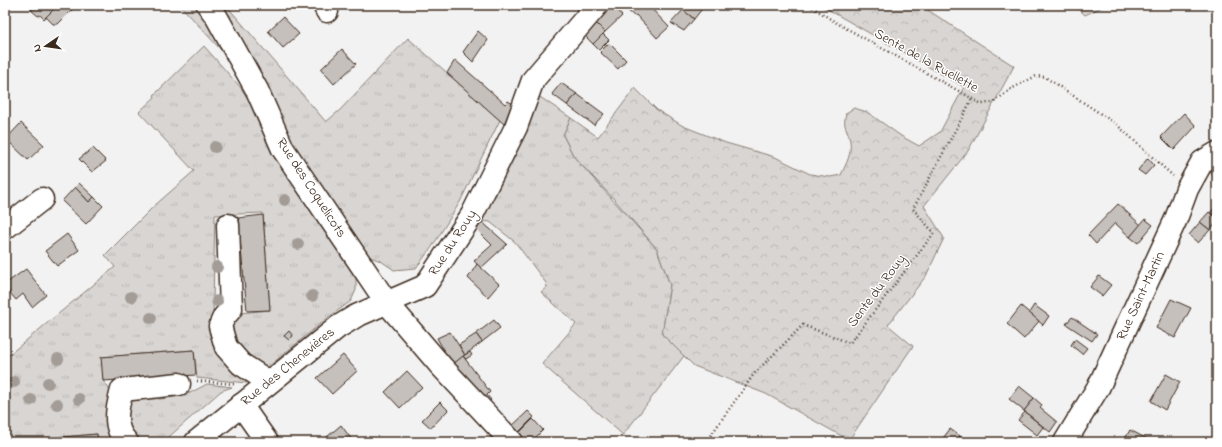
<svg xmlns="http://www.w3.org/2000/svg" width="1222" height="447" font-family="'Indie Flower',sans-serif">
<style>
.grass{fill:url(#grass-tufts);stroke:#8a8078}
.forest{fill:url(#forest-crowns);stroke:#8a8078}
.building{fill:#c6c0bd;stroke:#3b2a1e}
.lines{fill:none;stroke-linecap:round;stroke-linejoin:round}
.minor-casing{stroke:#3b2a1e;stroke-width:25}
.path{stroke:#3b2a1e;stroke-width:2.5;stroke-dasharray:1 3;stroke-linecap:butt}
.minor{stroke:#fff;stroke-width:22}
.tree{fill:#a39c96}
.labels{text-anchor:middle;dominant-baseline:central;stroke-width:3;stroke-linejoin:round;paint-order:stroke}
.street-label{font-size:14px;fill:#3b2a1e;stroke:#fff}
</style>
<defs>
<pattern id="grass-tufts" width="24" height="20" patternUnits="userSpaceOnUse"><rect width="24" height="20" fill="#d8d5d2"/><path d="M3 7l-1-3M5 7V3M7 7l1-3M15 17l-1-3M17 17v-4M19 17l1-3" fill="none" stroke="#bab7b4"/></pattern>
<pattern id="forest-crowns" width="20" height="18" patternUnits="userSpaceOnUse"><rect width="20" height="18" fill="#d8d5d2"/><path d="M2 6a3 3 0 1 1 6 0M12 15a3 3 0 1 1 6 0" fill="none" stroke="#bab7b4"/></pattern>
</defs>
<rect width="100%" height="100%" fill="#f3f2f2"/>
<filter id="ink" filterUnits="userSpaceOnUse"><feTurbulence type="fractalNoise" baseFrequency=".025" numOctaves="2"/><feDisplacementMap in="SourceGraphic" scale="8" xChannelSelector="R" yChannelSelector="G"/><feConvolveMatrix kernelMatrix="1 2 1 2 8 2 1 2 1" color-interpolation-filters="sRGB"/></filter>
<g filter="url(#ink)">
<g class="grass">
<polygon points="180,5 200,5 241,72"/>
<polygon points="218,5 226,5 326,122 340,110 408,38 500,120 460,202 432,247 416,268 394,270 381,261 370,257 288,141"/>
<path d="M204,46l37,42 7,11 24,55 84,124v12l-5,11 -26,19 -58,48 -29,-12 -11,-31 12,-12 31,-3 -7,-97 -48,2 -2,87 1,29 32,44 1,8 -50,-5 -3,-28 -92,7 1,24c14,13 12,43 14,61h-19l-1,-8 -92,8v-84l110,-91 -10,-12 48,-48 41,-36 -55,-59 16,-15 -1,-2z"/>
<polygon points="534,93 571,118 563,135 574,157 657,249 670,285 662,334 684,356 623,435 542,364 576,324 541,292 547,287 546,283 515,242 490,222 481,221"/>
<polygon points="207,384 232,387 221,391 163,442 136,442 128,435 125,414 131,402 139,397 146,396 160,399 175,397 190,393"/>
</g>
<g class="forest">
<path d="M820,5h100l94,61 -46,85 -44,55 20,32 -18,38 -38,49 25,21 -64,94 -83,-46 -72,-28 -32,-32 8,-49 -13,-36 -43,-50 -40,-42 -11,-22 8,-17 27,19 37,-49 22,22 26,16 43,17 49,14 35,17 20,3 11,-2c5,-11 11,-21 9,-34 -2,-13 -8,-13 -4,-28l8,-5 13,4 34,24 18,10 21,-14 24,-45z"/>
<polygon points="1074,5 1106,5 1085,15"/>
</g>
<g class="building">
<polygon points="42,5 58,5 44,19 40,15 38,16 31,10 36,6 38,8"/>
<polygon points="58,5 67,5 72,10 58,24 53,24 46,17"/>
<polygon points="612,5 622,16 605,32 594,21"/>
<polygon points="620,5 648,5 669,27 657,38 636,15 634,16 626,9 625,10"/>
<polygon points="687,5 705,5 694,19 683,10"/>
<polygon points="683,10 694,19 684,31 671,23"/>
<polygon points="283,17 299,34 283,48 268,31"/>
<polygon points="594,21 605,32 593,44 582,33"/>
<polygon points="478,31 488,40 473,62 463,52"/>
<polygon points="603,34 609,40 599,50 593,44"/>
<polygon points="609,43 626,60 618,69 600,52"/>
<polygon points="342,49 356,64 334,84 321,69"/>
<polygon points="455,60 505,104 508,101 513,104 504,124 447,73"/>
<polygon points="561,83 577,94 567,105 552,94"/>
<polygon points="577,94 604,114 594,125 567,105"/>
<polygon points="1184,113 1196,126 1174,150 1161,137"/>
<polygon points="21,123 44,145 28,160 6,139"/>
<polygon points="93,148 106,161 92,172 79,159"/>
<polygon points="1148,158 1154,165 1145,175 1138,170"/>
<polygon points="1217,164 1217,181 1209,170"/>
<polygon points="79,183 94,197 89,202 75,187"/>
<polygon points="75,187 89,202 94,197 103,206 86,224 62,201"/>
<polygon points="1118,204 1141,225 1130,237 1115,223 1096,244 1088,235"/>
<polygon points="1217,205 1217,218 1210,213"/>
<polygon points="1209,212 1217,218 1217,222 1210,230 1200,222"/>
<polygon points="263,215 270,310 247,311 238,218"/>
<polygon points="1145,219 1153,225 1138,243 1130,237"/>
<polygon points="481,221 507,244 481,268 474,261 492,245 476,229"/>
<polygon points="1200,222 1210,230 1198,243 1189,235"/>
<polygon points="67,234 79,250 57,266 45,251"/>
<polygon points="477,264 499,284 488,297 468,278"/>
<polygon points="1217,266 1217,275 1213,271"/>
<polygon points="26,269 46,295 32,307 23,294 16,300 5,287 5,284"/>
<polygon points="1099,276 1111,285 1102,296 1090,287"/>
<polygon points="1171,299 1191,308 1175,338 1156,328"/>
<polygon points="1034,305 1049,316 1043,325 1029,313"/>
<polygon points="1021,306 1039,321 1024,339 1007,324"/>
<polygon points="1072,317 1097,334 1092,341 1066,324"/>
<polygon points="494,320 500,328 482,342 476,334"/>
<polygon points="289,331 293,336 289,340 284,336"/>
<polygon points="450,332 465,355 452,365 437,338"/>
<polygon points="476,334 482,342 465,355 459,345"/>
<polygon points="1075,339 1087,348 1082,354 1071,345"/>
<polygon points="194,350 196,375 103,381 101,357"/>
<polygon points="470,352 472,355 466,359 463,356"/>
<polygon points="343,355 357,371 332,394 317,378"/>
<polygon points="463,356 490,392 487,395 491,400 485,405 452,365"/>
<polygon points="407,371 422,387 400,408 385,392"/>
<polygon points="1166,374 1180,382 1165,410 1151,401"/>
<polygon points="1019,386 1034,398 1024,411 1009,399"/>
<polygon points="1034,398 1042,405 1040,408 1057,422 1050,432 1024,411"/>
<polygon points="440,402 448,410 431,428 422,420"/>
<polygon points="528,411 534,417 516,435 509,429"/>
<polygon points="1025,412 1043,427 1037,435 1018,420"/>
<polygon points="533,419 543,430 531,442 522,442 516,436"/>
<polygon points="341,425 352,440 351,442 321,442"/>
<polygon points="950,429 960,436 956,442 940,442"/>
<polygon points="1130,430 1151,441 1150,442 1123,442"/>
<polygon points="97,434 98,442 5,442"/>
<polygon points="960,436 968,442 956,442"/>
</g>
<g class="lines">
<defs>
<g id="minor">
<polyline points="208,5 216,16 257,90 283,149 387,303 441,366 512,442"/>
<polyline points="324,5 327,11"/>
<polyline points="228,225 231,309 224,317 220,326 226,347 241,364 269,382"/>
<polyline points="5,228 42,199"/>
<polyline points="241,405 267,442"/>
<path d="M127,442c-15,-15 -10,-34 -5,-52l57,-6"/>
<polyline points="196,442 338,327 356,316 425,286 472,215 516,127 533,80 597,5"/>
<polyline points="1065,442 1099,386 1176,219 1187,189 1202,162 1217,153"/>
</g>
</defs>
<use href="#minor" class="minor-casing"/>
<g class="path">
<polyline points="809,5 835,22 982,104 994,102 1011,89 1036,76 1045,77 1116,124 1173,176"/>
<polyline points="197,381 234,384"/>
<polyline points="706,442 754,374 803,325 850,343 934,233 913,209 972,99"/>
</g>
<use href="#minor" class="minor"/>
</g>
<g class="tree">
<circle cx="215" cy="147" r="6"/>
<circle cx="285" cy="200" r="6"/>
<circle cx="298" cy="244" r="6"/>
<circle cx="217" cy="267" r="6"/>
<circle cx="312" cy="296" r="6"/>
<circle cx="131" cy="297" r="6"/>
<circle cx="217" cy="301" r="6"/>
<circle cx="151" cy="318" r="6"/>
<circle cx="58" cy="359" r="6"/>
<circle cx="14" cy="382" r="6"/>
<circle cx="48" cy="383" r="6"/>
<circle cx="79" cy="399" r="6"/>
<circle cx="31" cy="400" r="6"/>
<circle cx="57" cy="404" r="6"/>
</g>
</g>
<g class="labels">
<g class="street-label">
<text transform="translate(926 61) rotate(29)">Sente de la Ruellette</text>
<text transform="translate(311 188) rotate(57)">Rue des Coquelicots</text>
<text transform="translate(453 243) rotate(-57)">Rue du Rouy</text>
<text transform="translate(877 291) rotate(-53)">Sente du Rouy</text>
<text transform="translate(1141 296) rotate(-65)">Rue Saint-Martin</text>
<text transform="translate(288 367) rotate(-39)">Rue des Chenevières</text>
</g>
</g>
<rect width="1222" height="447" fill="none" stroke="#fff" stroke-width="20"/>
<rect x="10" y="10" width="1202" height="427" fill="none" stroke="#3b2a1e" stroke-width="1.5" filter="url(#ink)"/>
<g transform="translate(46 46) rotate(257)" stroke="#ffffff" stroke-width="3" paint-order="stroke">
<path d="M0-3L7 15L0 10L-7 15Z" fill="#3b2a1e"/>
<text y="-6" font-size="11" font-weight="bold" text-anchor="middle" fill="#3b2a1e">N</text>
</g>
</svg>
